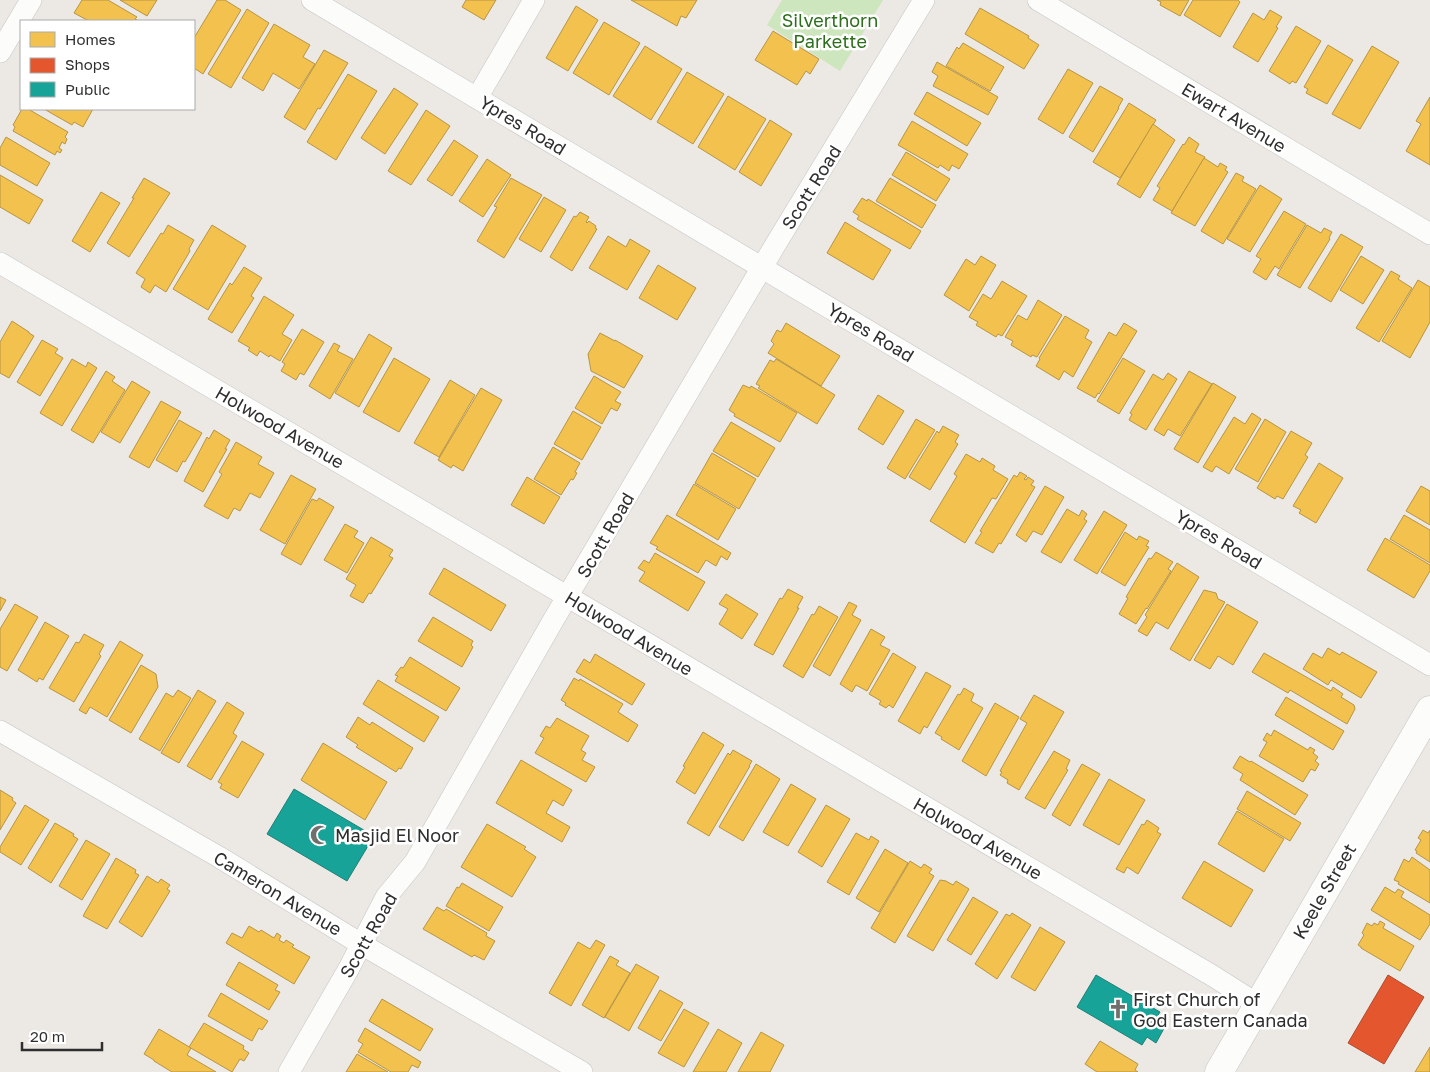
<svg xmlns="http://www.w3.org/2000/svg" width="1430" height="1072" font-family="'Golos Text',sans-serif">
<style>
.green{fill:#cee6be}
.homes{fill:#f2c14e;stroke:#b79544}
.shops{fill:#e4572e;stroke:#ad4b2e}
.public{fill:#17a398;stroke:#1e8078}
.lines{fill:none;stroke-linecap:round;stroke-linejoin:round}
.street-casing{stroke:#c5c4c5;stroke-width:22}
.secondary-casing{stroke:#c5c4c5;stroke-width:29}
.street{stroke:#fcfcfb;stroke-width:21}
.secondary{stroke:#fcfcfb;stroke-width:28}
.labels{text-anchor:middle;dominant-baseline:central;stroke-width:5;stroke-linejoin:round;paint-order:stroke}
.park-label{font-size:18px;fill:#2c6e1b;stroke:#fff}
.street-label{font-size:18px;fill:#2e2e2e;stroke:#fff}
.poi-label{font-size:18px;fill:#2e2e2e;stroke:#fff;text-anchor:start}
</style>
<rect width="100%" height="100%" fill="#ece8e4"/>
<polygon class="green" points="782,0 883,0 840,71 767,25"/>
<g class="homes">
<polygon points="82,0 108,0 137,17 135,19 139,21 89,21 74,13"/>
<polygon points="120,0 157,0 147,16"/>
<polygon points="217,0 225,0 241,10 203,74 194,68 194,38"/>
<polygon points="466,0 496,0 484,20 462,7"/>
<polygon points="631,0 697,0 686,18 681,16 677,26"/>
<polygon points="1157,0 1189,0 1180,16 1160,5 1161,2"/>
<polygon points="1193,0 1238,0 1240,2 1220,37 1184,15"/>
<polygon points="576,6 598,20 568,71 546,58"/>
<polygon points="980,8 1029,36 1028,38 1039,45 1024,69 965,34"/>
<polygon points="247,9 269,23 231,88 208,74"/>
<polygon points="1270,10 1282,17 1276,27 1278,28 1258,62 1233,47 1253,13 1264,20"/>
<polygon points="604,22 640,43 609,95 573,73"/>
<polygon points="274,24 310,45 303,57 315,64 299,89 273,73 263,91 242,78"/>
<polygon points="1296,26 1321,41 1296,83 1292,81 1290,84 1269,71"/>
<polygon points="773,31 819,59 810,74 806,71 797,85 755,60"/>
<polygon points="963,43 1004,67 990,91 946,66 957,47 959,49"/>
<polygon points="1328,45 1353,60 1327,104 1306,93 1308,89 1304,87"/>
<polygon points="645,46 682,69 651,120 613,96"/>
<polygon points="1372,46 1399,62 1360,129 1332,114"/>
<polygon points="324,50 348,63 320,109 318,108 305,130 284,117"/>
<polygon points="937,62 998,97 988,115 933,86 938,76 932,72"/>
<polygon points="1068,69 1093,83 1063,134 1038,119"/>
<polygon points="687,72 724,94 693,144 657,122"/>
<polygon points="348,74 377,91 336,160 307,142"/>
<polygon points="1100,86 1123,99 1118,108 1119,108 1093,152 1069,137"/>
<polygon points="394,88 418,104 385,154 361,138"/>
<polygon points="927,92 981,123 967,146 914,114"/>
<polygon points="728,96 766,119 735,170 698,147"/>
<polygon points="1430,97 1430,165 1406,151 1421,124 1416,121"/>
<polygon points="1129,103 1156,120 1120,178 1093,162"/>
<polygon points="22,109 28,109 68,132 65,137 67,139 65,144 62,142 59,148 62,150 60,153 57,151 55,155 13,131 15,127 13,125"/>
<polygon points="44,109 93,109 83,127 74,122 72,125"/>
<polygon points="426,110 450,126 411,185 388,171"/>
<polygon points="770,120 792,134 761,186 739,172"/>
<polygon points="912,121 968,154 959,169 952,165 949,171 940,165 938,168 898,145"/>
<polygon points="1153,124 1175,140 1140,198 1117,184"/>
<polygon points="6,137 50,163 37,186 0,165 0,148"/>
<polygon points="1189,137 1199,144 1195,152 1205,157 1172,211 1153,200 1160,188 1157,186 1183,144 1184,145"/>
<polygon points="454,140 478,156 452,196 427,180"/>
<polygon points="906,152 950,179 936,201 892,175"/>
<polygon points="1204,158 1218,167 1220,163 1227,167 1225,170 1228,172 1195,226 1171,213"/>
<polygon points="487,159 511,175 483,217 459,201"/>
<polygon points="1236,173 1244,177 1242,181 1256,189 1223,244 1201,231"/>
<polygon points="0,175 43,200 29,224 0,207"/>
<polygon points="144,178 170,193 129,257 107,243 134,198 132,198"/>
<polygon points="511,178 542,195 504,258 477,241 497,207 494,206"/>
<polygon points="890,178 936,205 922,228 876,201"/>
<polygon points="1260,185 1282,199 1250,252 1227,239"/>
<polygon points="101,192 120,203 90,252 72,241"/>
<polygon points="544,197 566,210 541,252 519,239"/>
<polygon points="862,198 867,201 868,199 921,231 910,249 857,219 859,216 853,212"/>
<polygon points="1284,211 1306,224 1279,269 1275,266 1266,280 1253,272 1261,259 1256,256"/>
<polygon points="580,212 589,217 586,222 587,223 589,221 596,226 595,228 597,229 572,271 550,257 574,216 576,217"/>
<polygon points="845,222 891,250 873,280 827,253"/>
<polygon points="168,225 194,240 189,249 190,251 166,292 155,285 150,293 141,287 145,279 136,273 161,233 163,234"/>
<polygon points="212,225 246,246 208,310 173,289"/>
<polygon points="1307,225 1321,233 1324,228 1332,232 1329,238 1330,239 1300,288 1277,275"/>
<polygon points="1341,234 1363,247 1331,302 1308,288"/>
<polygon points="608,236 626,247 630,239 650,251 627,290 589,268"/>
<polygon points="981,256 996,265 969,311 944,295 966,259 975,265"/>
<polygon points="1361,256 1384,270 1363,304 1340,290"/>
<polygon points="658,265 696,288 677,320 639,298"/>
<polygon points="244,267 262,278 251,296 254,298 232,333 208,319 230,283 232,285"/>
<polygon points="1391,271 1400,276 1398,279 1412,288 1379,342 1356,328"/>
<polygon points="1418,280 1430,287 1430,322 1410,358 1382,341"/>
<polygon points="1002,281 1027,296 1002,336 998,334 996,337 976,325 978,322 969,317 983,294 991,299"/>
<polygon points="264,296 294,315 282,334 292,340 280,361 270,355 269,357 260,351 257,356 248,350 250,348 238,341"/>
<polygon points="1038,300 1062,315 1037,357 1032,355 1031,357 1011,345 1013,341 1005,337 1018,315 1027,320"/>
<polygon points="1065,316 1089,330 1085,338 1092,342 1073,377 1064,371 1059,380 1036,366 1040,359 1039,358"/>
<polygon points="12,321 29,332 29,333 34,336 9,378 0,373 0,342"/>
<polygon points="786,323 840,356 821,386 768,353 774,344 771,341 777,330 781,332"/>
<polygon points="1124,323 1137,331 1099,394 1098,393 1095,398 1077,388 1109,332 1116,336"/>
<polygon points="302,329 324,342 304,375 300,373 296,380 281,371 285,364 282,362"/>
<polygon points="600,333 615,341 615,340 643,356 624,388 591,371 588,354"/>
<polygon points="369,334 392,348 359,407 335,393"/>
<polygon points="42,340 58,349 55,353 63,358 40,396 17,382"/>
<polygon points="334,343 340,346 337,351 353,359 330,399 309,386"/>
<polygon points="394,358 430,379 399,432 363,412"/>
<polygon points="1123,358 1145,371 1119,414 1097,401"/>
<polygon points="72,359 86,367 88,362 97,368 62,426 40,413"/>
<polygon points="776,359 835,395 817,424 758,388 760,386 756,384 770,360 774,362"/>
<polygon points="106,371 115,377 112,381 125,390 93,443 71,430"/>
<polygon points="1189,371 1212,384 1180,436 1168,429 1164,436 1154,430"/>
<polygon points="1168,373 1177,379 1146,430 1129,420 1132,414 1130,413 1153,374 1163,380"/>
<polygon points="594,376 621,392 615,401 621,404 617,411 611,408 602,424 575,408"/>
<polygon points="450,380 475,395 439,457 414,443"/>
<polygon points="132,381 150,392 120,443 101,432"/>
<polygon points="1213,383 1236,397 1198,463 1174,449"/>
<polygon points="743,385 750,388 751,386 797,413 780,442 734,416 735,414 729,410"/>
<polygon points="481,388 502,400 463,471 453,465 451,468 438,460"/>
<polygon points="878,395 904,411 883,445 858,429"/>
<polygon points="161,401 181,412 149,468 129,457"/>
<polygon points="573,411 601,427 582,460 554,444"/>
<polygon points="1252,413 1261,419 1229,474 1216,466 1212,472 1203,467 1234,417 1245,424"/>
<polygon points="916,419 935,430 905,479 887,468"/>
<polygon points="1265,419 1286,432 1258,482 1235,469"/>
<polygon points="179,420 202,433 185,462 183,461 177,472 156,460"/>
<polygon points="731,422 775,448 758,477 713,451"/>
<polygon points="943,426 959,435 955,442 958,444 930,490 909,477 937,431 939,433"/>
<polygon points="214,430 230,440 225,449 227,449 203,492 184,481 207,437 209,439"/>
<polygon points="1291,431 1312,443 1305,455 1308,457 1283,499 1277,496 1275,499 1257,488"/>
<polygon points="236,442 262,457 258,464 274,473 260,498 250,493 240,511 234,508 228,519 204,506 222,474 219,472"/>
<polygon points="553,447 580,463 575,472 577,473 573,480 571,479 561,495 534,479"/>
<polygon points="712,453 756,479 739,509 695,483"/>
<polygon points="966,454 980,462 982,458 995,466 993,470 1008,479 996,499 992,498 965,543 930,521 957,476 954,474"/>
<polygon points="1319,463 1343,478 1316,523 1299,513 1301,510 1293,506"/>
<polygon points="1020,472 1027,476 1024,479 1026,480 1028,477 1034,481 1031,485 1035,487 1001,544 999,543 993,553 975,543 982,532 980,531 1014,475 1017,477"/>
<polygon points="291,475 316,489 285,544 260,530"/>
<polygon points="527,477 560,497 544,524 511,505"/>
<polygon points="694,484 736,509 718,540 676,515"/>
<polygon points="1045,486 1064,497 1042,535 1033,531 1026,542 1016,535"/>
<polygon points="1421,486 1430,491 1430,525 1406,511"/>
<polygon points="319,498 334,507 301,565 281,554 312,499 317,501"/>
<polygon points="1067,509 1079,516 1082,510 1087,514 1084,519 1087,521 1061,563 1041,552"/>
<polygon points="1104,511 1127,525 1097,574 1074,560"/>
<polygon points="667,515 731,553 727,560 721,556 716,566 706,560 698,573 656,549 658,547 650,543"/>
<polygon points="1404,515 1430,530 1430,563 1390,539"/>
<polygon points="345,524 358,531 354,537 364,543 347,573 324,560"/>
<polygon points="1125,532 1137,540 1139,536 1149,541 1146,546 1149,547 1125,586 1101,572"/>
<polygon points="371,537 393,550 389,556 393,558 371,594 369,593 363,603 350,596 356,585 346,579"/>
<polygon points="1385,538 1430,565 1430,571 1414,598 1367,570"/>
<polygon points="1156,552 1173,562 1168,569 1171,571 1147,609 1146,608 1136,624 1119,614 1128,598 1126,597 1149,558 1151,559"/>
<polygon points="655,553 705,582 688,611 639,581 645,572 638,568 644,560 649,563"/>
<polygon points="1177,563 1199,577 1168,629 1156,622 1147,636 1138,631 1147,617 1145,615"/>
<polygon points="444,568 506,605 491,631 429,594"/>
<polygon points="788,589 803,597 797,608 799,608 773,655 754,645 780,598 782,599"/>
<polygon points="1204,590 1216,593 1218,599 1225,602 1190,661 1170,649"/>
<polygon points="726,594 758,614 742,639 719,624 728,609 719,604"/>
<polygon points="0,597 6,600 0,611"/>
<polygon points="849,602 857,606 852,615 861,620 830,676 813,666"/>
<polygon points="15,604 38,617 7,671 0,667 0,629"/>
<polygon points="1227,604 1258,622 1233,665 1218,656 1210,669 1194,660"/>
<polygon points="819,606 838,617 803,678 783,666 812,614 814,615"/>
<polygon points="433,617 473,641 471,645 473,647 462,667 418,641"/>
<polygon points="45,622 69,636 43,680 39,678 37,682 18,670"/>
<polygon points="871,629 885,637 880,645 890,650 867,691 856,685 852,692 840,684"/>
<polygon points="84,634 104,645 99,654 101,656 74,702 49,688 76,642 79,643"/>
<polygon points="120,641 143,655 107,717 90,707 86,714 79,710"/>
<polygon points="1328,648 1340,655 1342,652 1377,672 1361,698 1331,680 1328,685 1303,669 1313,653 1322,658"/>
<polygon points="893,653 916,667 893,708 889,705 886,708 879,704 881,701 869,694"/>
<polygon points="1264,653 1331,691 1333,687 1343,694 1341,697 1354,705 1355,709 1347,724 1290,690 1288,693 1252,672"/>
<polygon points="595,654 645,684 632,705 576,672 584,659 590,663"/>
<polygon points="410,657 460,688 446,711 395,681 398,676 395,675 401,667 403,668"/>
<polygon points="141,665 156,674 158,687 131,733 109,720"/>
<polygon points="926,672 951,686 927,728 924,726 920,734 898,721"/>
<polygon points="574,678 579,681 580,679 623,704 618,712 638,725 628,742 565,705 566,703 561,700"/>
<polygon points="378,680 439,717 424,742 363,704"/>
<polygon points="964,688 974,694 971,701 983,708 959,750 941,739 942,737 935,733 958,694 960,695"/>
<polygon points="178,690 191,698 160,751 139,739 166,693 173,697"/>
<polygon points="198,690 216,701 179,763 161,753"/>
<polygon points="1034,695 1064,712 1019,790 1007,783 1008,780 1000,775 1002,772 1000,771 1027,723 1020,719"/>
<polygon points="1286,697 1344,731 1333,750 1275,715"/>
<polygon points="227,702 244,713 233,733 237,736 211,780 187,766"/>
<polygon points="995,703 1019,717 986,776 962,761"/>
<polygon points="358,717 370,725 372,722 413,748 401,769 399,768 396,772 356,747 358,745 346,737"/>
<polygon points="557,718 589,736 581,750 586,753 582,760 595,767 586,782 535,753 544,738 540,736 546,726 550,728"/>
<polygon points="1274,730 1308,750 1310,747 1315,750 1313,753 1318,757 1315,761 1319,764 1315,771 1311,769 1303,782 1259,756 1267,742 1263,740 1267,733 1271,736"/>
<polygon points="703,732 724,745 695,794 676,782 685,767 683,766"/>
<polygon points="242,741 264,754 238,798 220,788 222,784 218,782"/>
<polygon points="323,743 387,782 365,820 301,780"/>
<polygon points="733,750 752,761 749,766 750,766 709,836 687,823 728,753 730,755"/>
<polygon points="1054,751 1070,760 1066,769 1068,770 1045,809 1025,798"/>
<polygon points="1240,756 1250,762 1251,761 1308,795 1295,815 1240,780 1243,774 1233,768"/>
<polygon points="521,760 572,790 563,806 553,800 546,813 570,827 562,842 496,803"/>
<polygon points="756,764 780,779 743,841 719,827"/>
<polygon points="1082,764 1100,774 1070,826 1052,815"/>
<polygon points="1109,779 1145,800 1119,845 1083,825"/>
<polygon points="791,784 816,799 788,846 763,832"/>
<polygon points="0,790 13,798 12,800 16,803 0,830"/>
<polygon points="1247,791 1301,823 1290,841 1237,809"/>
<polygon points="25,805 49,820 21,865 0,852 0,847"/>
<polygon points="826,805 850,819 822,867 798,852"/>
<polygon points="1237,811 1284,839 1264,872 1218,844"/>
<polygon points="1147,820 1159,828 1157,832 1161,834 1138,874 1127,867 1124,873 1116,869 1142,824 1144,825"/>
<polygon points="55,823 74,834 73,836 78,839 51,883 28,868"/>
<polygon points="487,824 526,847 524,849 536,857 512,897 461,867"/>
<polygon points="1423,830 1428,833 1430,830 1430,862 1416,853 1417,851 1415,850 1421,840 1418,838"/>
<polygon points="856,833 869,840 871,836 879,841 849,895 827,882"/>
<polygon points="86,840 110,854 82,900 59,886"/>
<polygon points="885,849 908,863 879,912 856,898"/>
<polygon points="1412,857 1430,870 1430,903 1398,884 1399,882 1394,880 1404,859 1409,862"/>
<polygon points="116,858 136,870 135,873 139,875 107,929 83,916"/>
<polygon points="910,861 921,868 924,864 932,869 929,873 934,876 895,943 871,928"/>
<polygon points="1204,861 1253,890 1231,927 1182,898"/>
<polygon points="147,876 158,883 161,879 170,885 167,889 170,891 142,937 119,922"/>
<polygon points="940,880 946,881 953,885 956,881 969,889 933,951 907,936"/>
<polygon points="462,883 503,907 489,931 446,906 457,887 459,888"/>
<polygon points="1385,887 1395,893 1398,889 1404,892 1401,897 1430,915 1430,924 1420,940 1371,910"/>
<polygon points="973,897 998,912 971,955 947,940"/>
<polygon points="437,907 444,911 446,909 487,933 486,936 495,941 484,960 474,955 472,957 423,929"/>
<polygon points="1012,913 1031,925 997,979 975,964 1006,914 1010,916"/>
<polygon points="1380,921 1385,924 1383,928 1414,946 1400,971 1361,948 1361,947 1358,945 1364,935 1362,933 1367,923 1372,926 1374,923 1378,925"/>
<polygon points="249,926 259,932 261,930 274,938 277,933 281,936 279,940 284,943 286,940 294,945 292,947 310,957 294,984 226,943 232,933 242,938"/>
<polygon points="1040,927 1065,942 1035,991 1011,977"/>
<polygon points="596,940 605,945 571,1006 549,993 578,942 590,949"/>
<polygon points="610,956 619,961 616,965 630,973 604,1018 582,1005"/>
<polygon points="239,962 278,985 275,990 280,992 269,1010 226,985"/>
<polygon points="636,964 659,977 629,1031 605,1017"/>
<polygon points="660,990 683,1003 661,1041 638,1028"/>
<polygon points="221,993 268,1021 262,1030 259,1028 252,1041 208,1016"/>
<polygon points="382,999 433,1029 420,1051 369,1021"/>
<polygon points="684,1009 709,1023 684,1067 658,1053"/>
<polygon points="204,1023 244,1046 243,1049 249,1053 244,1061 240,1059 232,1072 189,1047"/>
<polygon points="365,1028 421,1062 418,1068 412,1065 408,1072 391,1072 358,1052 363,1044 358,1041"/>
<polygon points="159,1029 191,1048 187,1055 216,1072 172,1072 154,1061 154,1060 144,1054"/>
<polygon points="718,1029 742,1043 726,1072 693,1072"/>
<polygon points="761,1032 784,1045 770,1072 738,1072"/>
<polygon points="1100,1041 1138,1064 1135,1070 1138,1072 1097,1072 1085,1064"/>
<polygon points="1430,1047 1430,1072 1415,1072"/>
<polygon points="357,1054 388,1072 346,1072"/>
</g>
<polygon class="shops" points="1388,975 1424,997 1384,1064 1348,1043"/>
<g class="public">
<polygon points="294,789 374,836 347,881 267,834"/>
<polygon points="1096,975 1160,1012 1157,1017 1167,1023 1156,1043 1147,1037 1142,1045 1077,1007"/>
</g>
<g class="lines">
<defs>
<g id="street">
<polyline points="312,0 1430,665"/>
<polyline points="1038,0 1430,234"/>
<polyline points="0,52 31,0"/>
<polyline points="477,98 534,0"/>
<path d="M0,263c405,237 808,476 1213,713l44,28"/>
<polyline points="0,731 219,857 361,944 582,1072"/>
<polyline points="289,1072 348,970 386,897 415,862 554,619 774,247 924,0"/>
</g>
<polyline id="secondary" points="1219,1072 1430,710"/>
</defs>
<use href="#street" class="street-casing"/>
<use href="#secondary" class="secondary-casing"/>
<use href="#street" class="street"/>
<use href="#secondary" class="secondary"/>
</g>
<defs>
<symbol id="mosque-bare" viewBox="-9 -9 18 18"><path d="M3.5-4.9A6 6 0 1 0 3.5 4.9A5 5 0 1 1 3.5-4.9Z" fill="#706f6e" stroke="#fff" stroke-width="2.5" paint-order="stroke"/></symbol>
<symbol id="church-bare" viewBox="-9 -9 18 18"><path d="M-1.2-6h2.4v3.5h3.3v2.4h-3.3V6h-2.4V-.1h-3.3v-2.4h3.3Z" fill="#706f6e" stroke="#fff" stroke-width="2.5" paint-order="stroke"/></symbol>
</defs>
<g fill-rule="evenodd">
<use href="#mosque-bare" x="306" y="821" width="28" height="28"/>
<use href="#church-bare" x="1104" y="995" width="28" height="28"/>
</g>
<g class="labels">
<g class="park-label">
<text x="830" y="20">Silverthorn<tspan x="830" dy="21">Parkette</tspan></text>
</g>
<g class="street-label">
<text transform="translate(1234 117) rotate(31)">Ewart Avenue</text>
<text transform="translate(523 125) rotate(31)">Ypres Road</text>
<text transform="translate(811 187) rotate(-58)">Scott Road</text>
<text transform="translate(871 332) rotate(31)">Ypres Road</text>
<text transform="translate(280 427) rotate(30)">Holwood Avenue</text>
<text transform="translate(605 535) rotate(-60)">Scott Road</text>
<text transform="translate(1219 539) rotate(31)">Ypres Road</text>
<text transform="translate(629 633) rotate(31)">Holwood Avenue</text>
<text transform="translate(978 838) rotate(30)">Holwood Avenue</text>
<text transform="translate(1324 891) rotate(-60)">Keele Street</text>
<text transform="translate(278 893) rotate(31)">Cameron Avenue</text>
<text transform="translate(368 935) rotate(-60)">Scott Road</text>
</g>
<g class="poi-label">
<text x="335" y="835">Masjid El Noor</text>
<text x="1133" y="999">First Church of<tspan x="1133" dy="21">God Eastern Canada</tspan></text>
</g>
</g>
<rect x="20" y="20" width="175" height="90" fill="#ffffff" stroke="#ababab"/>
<rect x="30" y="32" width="25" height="15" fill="#f2c14e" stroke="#ababab"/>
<text x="65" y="45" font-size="15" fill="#2e2e2e">Homes</text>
<rect x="30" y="58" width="25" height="15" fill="#e4572e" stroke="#ababab"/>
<text x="65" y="70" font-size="15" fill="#2e2e2e">Shops</text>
<rect x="30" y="82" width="25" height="15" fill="#17a398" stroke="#ababab"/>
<text x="65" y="95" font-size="15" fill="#2e2e2e">Public</text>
<path d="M22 1042v8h80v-8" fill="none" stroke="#2e2e2e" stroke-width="2.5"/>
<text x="30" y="1042" font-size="15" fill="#2e2e2e" stroke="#ffffff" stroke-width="4" paint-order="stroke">20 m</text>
</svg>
